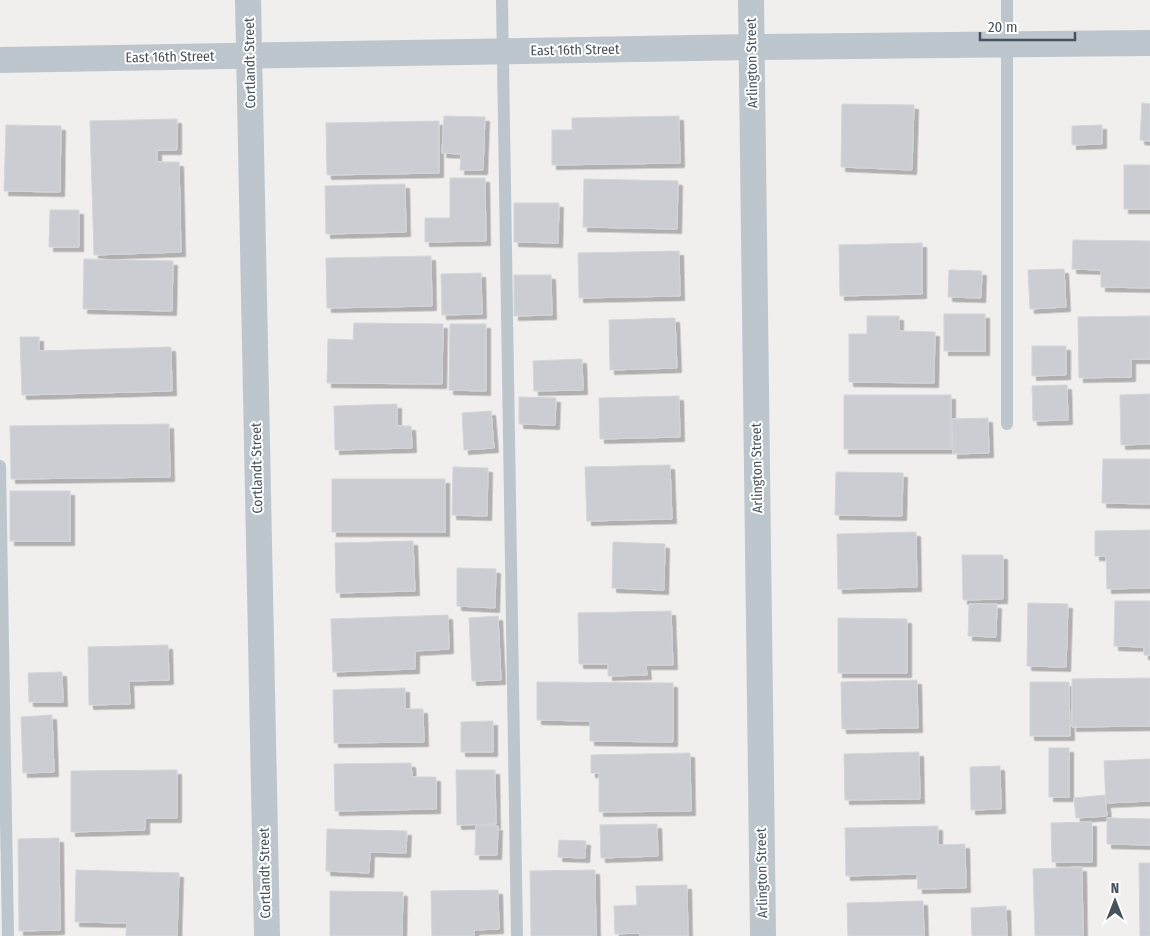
<svg xmlns="http://www.w3.org/2000/svg" width="1150" height="936" font-family="'Fira Sans Condensed',sans-serif">
<style>
.building{fill:#cbcdd3;stroke:#d2d5d9;filter:url(#shadow)}
.lines{fill:none;stroke-linecap:round;stroke-linejoin:round}
.lane{stroke:#bdc6cd;stroke-width:12}
.street{stroke:#bdc6cd;stroke-width:26}
.labels{text-anchor:middle;dominant-baseline:central;stroke-width:4;stroke-linejoin:round;paint-order:stroke}
.street-label{font-size:14px;fill:#47525b;stroke:#fff}
</style>
<defs>
<filter id="shadow"><feDropShadow dx="4.5" dy="4.5" stdDeviation="0" flood-color="#0004"/></filter>
</defs>
<rect width="100%" height="100%" fill="#f1eeee"/>
<g class="building">
<polygon points="1142,103 1150,104 1150,141 1140,140"/>
<polygon points="842,104 914,105 912,170 841,167"/>
<polygon points="444,116 485,117 483,170 460,170 461,154 442,153"/>
<polygon points="679,116 680,163 552,165 552,130 572,130 572,118"/>
<polygon points="177,119 177,150 157,150 157,162 179,162 181,252 94,255 90,121"/>
<polygon points="439,121 439,173 327,175 326,123"/>
<polygon points="6,125 61,126 60,192 4,191"/>
<polygon points="1102,125 1102,144 1072,145 1072,126"/>
<rect x="1124" y="165" width="26" height="44"/>
<polygon points="450,178 485,178 486,241 425,242 425,218 450,218"/>
<polygon points="584,179 678,181 677,229 583,227"/>
<polygon points="405,184 406,232 326,234 325,186"/>
<polygon points="514,203 559,203 558,243 514,242"/>
<polygon points="50,210 79,210 79,247 49,247"/>
<polygon points="1073,240 1150,241 1150,288 1101,287 1101,270 1072,269"/>
<polygon points="922,243 922,294 840,296 839,245"/>
<polygon points="679,251 680,296 579,298 578,253"/>
<polygon points="431,256 432,306 327,308 326,258"/>
<polygon points="84,259 173,261 172,311 83,309"/>
<polygon points="1064,269 1066,307 1030,309 1028,270"/>
<polygon points="949,270 982,271 981,298 948,297"/>
<polygon points="481,273 482,314 442,315 441,274"/>
<polygon points="514,275 551,275 552,315 514,316"/>
<rect x="944" y="314" width="41" height="37"/>
<polygon points="867,316 899,316 899,331 935,332 934,383 849,382 849,334 867,334"/>
<polygon points="1150,316 1150,359 1131,359 1131,377 1079,378 1078,317"/>
<polygon points="675,318 677,368 610,370 609,320"/>
<polygon points="354,323 443,324 442,384 327,383 328,339 353,340"/>
<polygon points="450,324 486,324 486,391 449,390"/>
<polygon points="20,337 39,337 39,351 171,347 172,391 22,395"/>
<polygon points="1032,346 1066,346 1066,375 1032,376"/>
<polygon points="582,359 583,390 534,391 533,361"/>
<polygon points="1067,385 1068,420 1033,421 1032,386"/>
<polygon points="1150,394 1150,444 1121,445 1120,395"/>
<rect x="844" y="395" width="107" height="54"/>
<polygon points="679,396 680,437 600,439 599,398"/>
<polygon points="519,397 556,398 555,425 519,424"/>
<polygon points="397,404 397,426 411,426 412,448 335,450 334,406"/>
<polygon points="491,411 494,448 464,450 462,413"/>
<polygon points="988,418 989,453 953,454 952,419"/>
<polygon points="169,424 170,477 11,479 10,426"/>
<polygon points="1103,459 1150,459 1150,504 1102,503"/>
<polygon points="670,465 672,519 587,521 585,467"/>
<polygon points="453,467 488,468 487,516 452,515"/>
<polygon points="836,472 903,473 902,516 835,515"/>
<rect x="332" y="479" width="113" height="53"/>
<rect x="10" y="491" width="60" height="50"/>
<polygon points="1150,530 1150,588 1107,589 1106,556 1095,556 1095,531"/>
<polygon points="916,532 917,587 838,589 837,534"/>
<polygon points="413,541 415,591 336,593 335,543"/>
<polygon points="613,542 665,544 664,590 612,588"/>
<polygon points="962,555 1003,555 1003,599 963,600"/>
<polygon points="457,568 496,569 495,608 457,606"/>
<polygon points="1115,601 1150,601 1150,655 1144,655 1144,647 1114,646"/>
<polygon points="1028,603 1068,604 1066,667 1027,666"/>
<polygon points="969,604 997,604 996,637 968,636"/>
<polygon points="671,611 673,665 646,665 647,675 608,676 608,664 579,664 578,613"/>
<polygon points="448,615 449,649 415,651 415,669 333,672 331,619"/>
<polygon points="498,616 501,680 472,681 469,618"/>
<polygon points="838,618 907,619 907,673 838,673"/>
<polygon points="168,645 169,680 129,681 130,704 89,705 88,647"/>
<polygon points="62,672 63,702 29,702 28,673"/>
<polygon points="1150,678 1150,726 1072,727 1072,679"/>
<polygon points="917,680 918,728 842,729 841,682"/>
<polygon points="537,682 673,683 673,742 590,741 590,721 537,720"/>
<polygon points="1030,682 1069,682 1070,736 1030,736"/>
<polygon points="405,688 405,709 423,709 424,742 334,743 333,690"/>
<polygon points="52,715 54,772 23,773 21,717"/>
<polygon points="493,721 493,752 461,752 461,722"/>
<rect x="1049" y="748" width="20" height="49"/>
<polygon points="919,752 920,799 845,800 844,754"/>
<polygon points="690,753 691,811 599,812 599,773 591,773 591,755"/>
<polygon points="1150,759 1150,801 1106,803 1104,761"/>
<polygon points="411,763 412,777 436,777 436,809 335,811 334,764"/>
<polygon points="1000,766 1001,809 971,810 970,767"/>
<polygon points="177,770 177,818 145,818 145,830 71,832 71,771"/>
<polygon points="456,770 495,770 496,824 457,825"/>
<polygon points="1105,795 1107,816 1076,818 1074,798"/>
<polygon points="1107,818 1150,819 1150,845 1107,844"/>
<polygon points="1092,822 1092,862 1052,862 1051,823"/>
<polygon points="657,824 658,856 601,858 600,825"/>
<polygon points="476,825 498,826 497,855 475,855"/>
<polygon points="938,826 938,845 965,844 966,888 918,889 917,874 846,876 845,828"/>
<polygon points="327,829 407,831 406,853 370,852 369,873 326,871"/>
<polygon points="59,838 60,930 19,931 18,839"/>
<polygon points="559,840 586,841 585,858 558,857"/>
<polygon points="1139,863 1150,863 1150,936 1140,936"/>
<polygon points="1082,867 1083,936 1035,936 1033,869"/>
<polygon points="76,870 179,873 177,936 126,936 127,923 75,922"/>
<polygon points="595,870 596,936 531,936 530,871"/>
<polygon points="687,885 688,936 640,936 640,933 615,934 614,906 637,905 636,886"/>
<polygon points="498,890 499,929 474,930 474,936 432,936 431,891"/>
<polygon points="330,891 403,892 402,936 330,936"/>
<polygon points="923,901 924,936 848,936 847,903"/>
<polygon points="1006,906 1007,936 972,936 971,908"/>
</g>
<g class="lines">
<g class="lane">
<polyline points="502,0 517,936"/>
<polyline points="1007,424 1007,0"/>
<polyline points="0,466 8,936"/>
</g>
<g class="street">
<polyline points="248,0 267,936"/>
<polyline points="751,0 763,936"/>
<polyline points="0,60 752,47 1150,43"/>
</g>
</g>
<g class="labels">
<g class="street-label">
<text transform="translate(575 50) rotate(-1)">East 16th Street</text>
<text transform="translate(170 57) rotate(-1)">East 16th Street</text>
<text transform="translate(250 63) rotate(-91)">Cortlandt Street</text>
<text transform="translate(752 63) rotate(-91)">Arlington Street</text>
<text transform="translate(257 468) rotate(-91)">Cortlandt Street</text>
<text transform="translate(757 468) rotate(-91)">Arlington Street</text>
<text transform="translate(265 873) rotate(-91)">Cortlandt Street</text>
<text transform="translate(762 873) rotate(-91)">Arlington Street</text>
</g>
</g>
<g transform="translate(1115 901)" stroke="#ffffff" stroke-width="4" paint-order="stroke">
<path d="M0-4L9 19L0 12L-9 19Z" fill="#47525b"/>
<text y="-8" font-size="14" font-weight="bold" text-anchor="middle" fill="#47525b">N</text>
</g>
<path d="M980 32v8h95v-8" fill="none" stroke="#47525b" stroke-width="2.5"/>
<text x="988" y="32" font-size="15" fill="#47525b" stroke="#ffffff" stroke-width="4" paint-order="stroke">20 m</text>
</svg>
